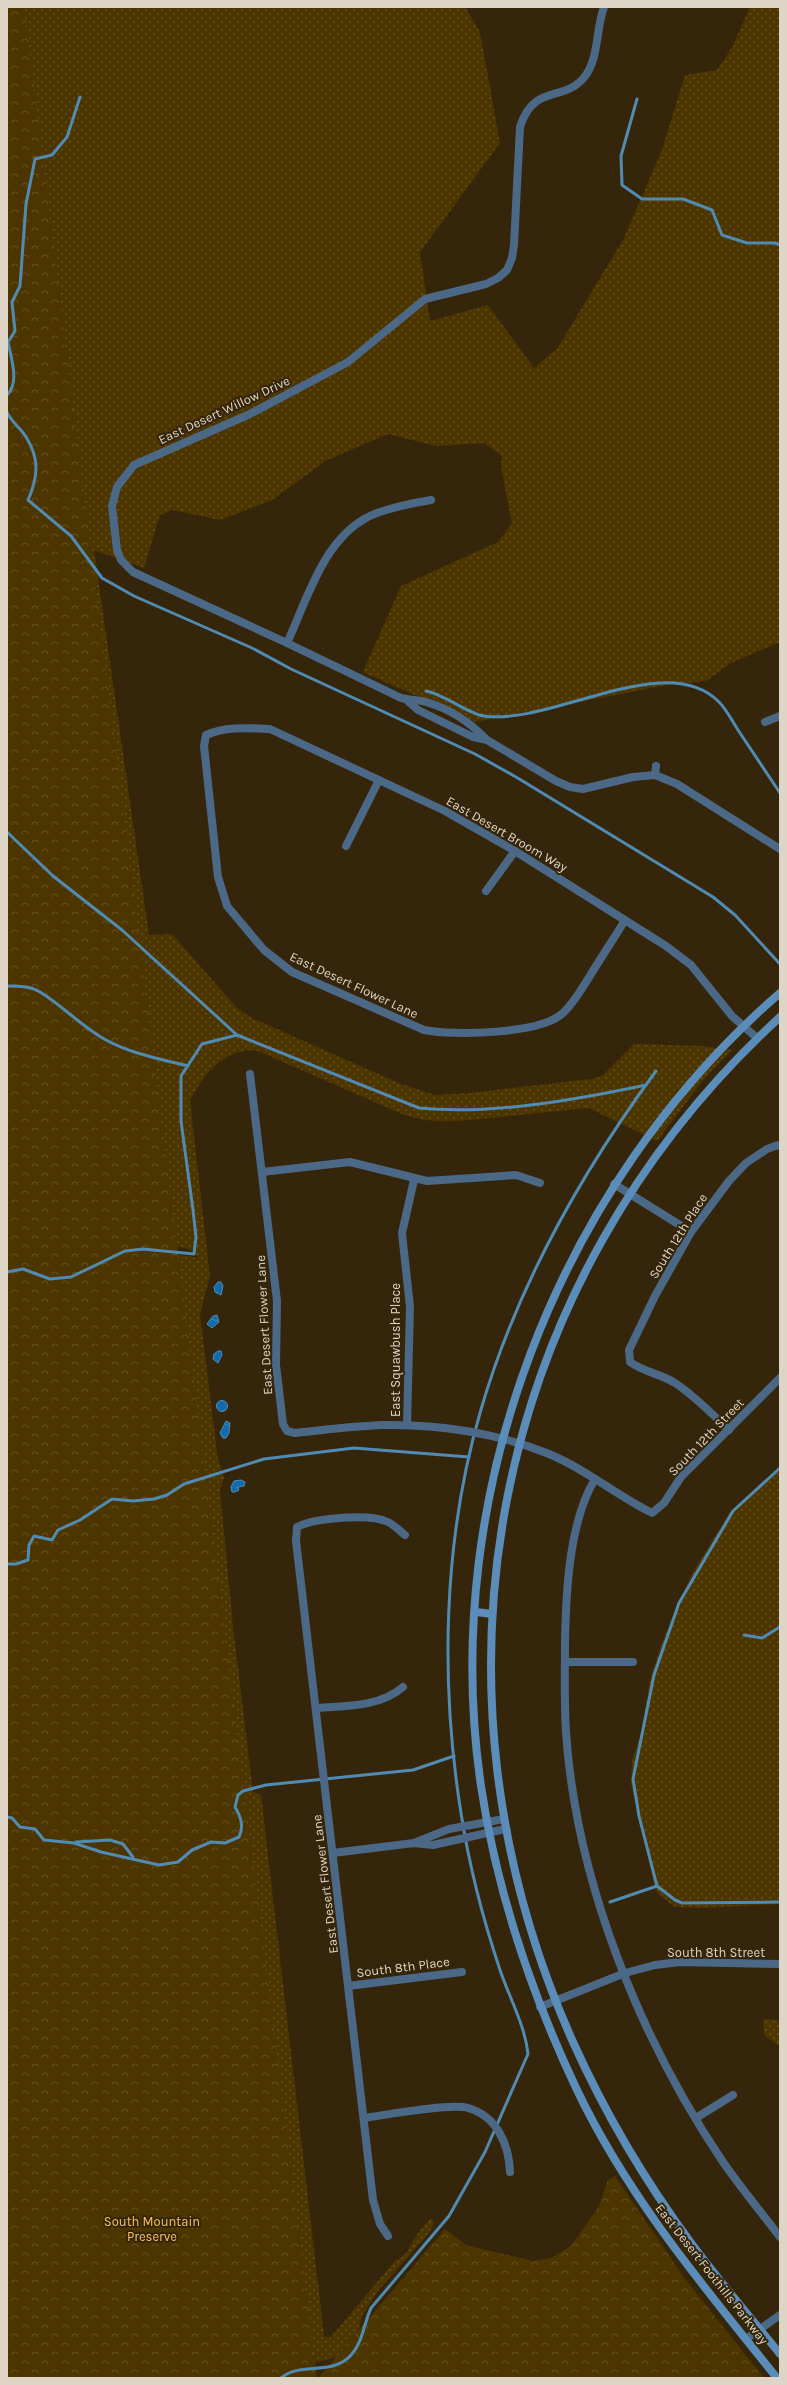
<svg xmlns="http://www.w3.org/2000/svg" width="787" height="2385" font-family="Karla,sans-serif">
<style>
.grass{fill:url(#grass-dots)}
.forest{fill:url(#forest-crowns)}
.water{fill:url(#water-ripples);stroke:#508bb4}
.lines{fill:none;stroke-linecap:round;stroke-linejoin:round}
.stream{stroke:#508bb4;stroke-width:3}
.street{stroke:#4b6986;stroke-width:8}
.secondary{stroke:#5b8dbb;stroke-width:8}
.labels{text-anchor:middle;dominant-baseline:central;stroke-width:4;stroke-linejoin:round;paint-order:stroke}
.street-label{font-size:13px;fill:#dfd5c6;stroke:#35260b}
.park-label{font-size:13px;fill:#f6c163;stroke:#35260b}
</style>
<defs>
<pattern id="grass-dots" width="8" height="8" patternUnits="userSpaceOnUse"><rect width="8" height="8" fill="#4d3500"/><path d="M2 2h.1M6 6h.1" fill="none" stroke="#665124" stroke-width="1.8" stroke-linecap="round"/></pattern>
<pattern id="forest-crowns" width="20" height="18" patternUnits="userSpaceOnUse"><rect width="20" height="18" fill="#4d3500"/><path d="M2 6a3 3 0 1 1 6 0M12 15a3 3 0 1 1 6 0" fill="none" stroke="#665124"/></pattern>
<pattern id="water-ripples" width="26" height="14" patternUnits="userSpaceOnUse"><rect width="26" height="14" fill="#126bac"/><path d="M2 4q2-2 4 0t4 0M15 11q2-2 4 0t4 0" fill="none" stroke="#3f86b9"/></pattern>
</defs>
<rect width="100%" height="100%" fill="#35260b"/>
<g class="grass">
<path d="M7,7h458l15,25 20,111 -80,109 10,69 58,-16 46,63 23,-19 66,-109 39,-90 23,-75 32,-5 16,-24 17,-39h30v635l-49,21 -25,18 -39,4 -192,37 -112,-50 38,-86 97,-44 14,-19 -11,-56 1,-11 -18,-13 -48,3 -48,-12 -61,26 -55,40 -52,20 -48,-10 -12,5 -16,53 -50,-18 55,385 23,-1 65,74 15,10 149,66 34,11 35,-2 121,-14 11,-3 32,-32 68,2 30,4 -28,29 -47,62 -68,-33 -130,13c-21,1 -37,0 -57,-7l-144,-63c-32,-5 -56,24 -68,50l20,175 -10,38 18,145 6,19 -4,12 13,137 20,165 8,3 63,541 6,2 65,-77c13,-6 13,-12 20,-23 4,-7 11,-14 16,-20l3,5 -5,10 -52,59 -15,24 -7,27 -13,12 -35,10 -300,13v-548l125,-576 51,1 15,3 -7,-8 -28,-8z"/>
<polygon points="780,1468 780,1904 705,1908 675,1907 659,1895 654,1885 631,1784 632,1761 641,1734 650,1680 662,1642 693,1572 730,1512"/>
<polygon points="763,2019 780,2020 780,2047 764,2035"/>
</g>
<g class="forest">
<polygon points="7,7 24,7 317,2378 7,2378"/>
<polygon points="615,2176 683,2276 764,2378 318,2378 445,2229 466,2245 533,2261 551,2258 571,2246 599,2206 608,2180"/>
</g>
<g class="water">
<polygon points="218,1282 221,1282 223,1286 221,1295 215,1292 214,1287"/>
<polygon points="217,1315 219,1322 212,1328 207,1324 213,1316"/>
<polygon points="218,1351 221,1351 222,1355 218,1363 213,1359 214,1354"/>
<circle cx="222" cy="1406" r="5.5"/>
<polygon points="226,1421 230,1423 229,1433 226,1438 223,1438 220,1433"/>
<polygon points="241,1480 245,1482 244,1486 238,1487 239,1490 235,1492 232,1492 231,1487 234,1481"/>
</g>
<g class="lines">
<g class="stream">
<polyline points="637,99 621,156 622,185 642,199 683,199 712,210 722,235 747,243 775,243 780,245"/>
<path d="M7,395c13,-12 4,-37 1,-53l7,-11 -3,-29 8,-16 6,-82 9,-45 17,-4 15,-18 13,-40"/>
<path d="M7,412c4,10 14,16 19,25 14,22 12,40 2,63l43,36 31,42 32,18 118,52 39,21 184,85 41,23 197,120 22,18 44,48"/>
<path d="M426,691c20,4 42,23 58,25 67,10 182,-68 235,-14 8,8 13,19 19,28 14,21 28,42 42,63"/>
<path d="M7,832l46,44 69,54 115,105 182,73c72,7 156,-8 227,-23"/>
<path d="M7,986c11,0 23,0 33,6 23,14 42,35 66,48 26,14 54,19 82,26"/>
<polyline points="7,1272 23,1269 50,1279 71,1277 125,1251 143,1249 194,1254 196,1237 193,1210 181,1121 181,1076 202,1044 237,1035"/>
<polyline points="7,1564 16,1564 28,1560 29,1545 34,1536 52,1540 58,1530 80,1520 112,1499 133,1501 154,1499 167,1495 184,1484 264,1459 354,1448 469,1457"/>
<polyline points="744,1635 762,1638 780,1627"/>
<path d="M7,1817l5,1 8,9 15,2 9,11 30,3 27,9 58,13 19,-3 14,-12 19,-8 14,1 14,-6c5,-11 2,-20 -4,-30l3,-12 5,-4 23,-6 147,-15 41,-14"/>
<polyline points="76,1842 110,1840 123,1844 133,1857"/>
<polyline points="657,1886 675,1900 682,1903 780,1902"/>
<polyline points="610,1902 657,1886 639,1816 633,1779 654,1675 679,1603 733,1511 780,1468"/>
<path d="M281,2378c20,-17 52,-1 71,-24 11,-13 12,-31 19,-46l78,-92 36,-64 43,-98c-3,-29 -19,-57 -28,-84 -17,-51 -31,-105 -39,-157 -21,-131 -18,-272 19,-400 35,-122 101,-240 176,-342"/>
</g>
<g class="street">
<path d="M287,643c21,-45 38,-111 90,-130 17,-6 36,-10 54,-13"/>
<polyline points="408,701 418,710 473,737 487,740 556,781 570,787 583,789 633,777 655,775 677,784 780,849"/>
<polyline points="765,722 780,716"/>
<path d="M487,740c-17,-18 -37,-31 -61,-38 -9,-3 -18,-1 -27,-5l-112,-54 -154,-71 -12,-12 -4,-10 -5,-44 5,-19 17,-22 116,-51 98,-52 77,-63 61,-15 12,-6 9,-8 5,-12 2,-13 6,-118c14,-45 45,-23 66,-52 13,-19 10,-47 18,-68"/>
<polyline points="655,775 656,766"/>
<polyline points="346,846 379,780"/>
<polyline points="486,891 515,851"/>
<path d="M625,920c-12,20 -25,39 -37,59 -7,11 -15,25 -25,34 -22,21 -109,23 -139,17l-132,-58 -28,-22 -37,-44 -9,-29 -14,-131 2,-11c20,-9 42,-7 64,-6l175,82 70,40 151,95 25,19 41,51 25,22"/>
<path d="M250,1074l27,227 -1,64 7,59 4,7 8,2c29,-3 59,-7 88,-8 55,-1 115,8 166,29 37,15 68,42 103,59l12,-10 17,-26 99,-99"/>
<polyline points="262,1172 350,1162 427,1181 516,1175 540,1183"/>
<polyline points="614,1184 691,1232"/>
<polyline points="407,1425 410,1307 402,1233 414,1180"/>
<path d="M729,1430c-17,-16 -34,-34 -54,-47 -14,-9 -31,-11 -45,-21l-1,-12 26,-54 36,-64 38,-51 17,-18 21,-14 11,-4 2,1"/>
<path d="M595,1479c-26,43 -29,113 -30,163 0,30 -1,60 1,90 10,149 74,307 157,430 18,26 38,50 57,75"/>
<polyline points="565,1662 633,1662"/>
<path d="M316,1708c30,-2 64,-1 87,-21"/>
<polyline points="414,1843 449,1829 504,1819"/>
<polyline points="333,1853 414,1843 433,1845 505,1829"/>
<polyline points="348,1986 462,1972"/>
<polyline points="540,2007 625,1973 655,1965 680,1962 780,1964"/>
<path d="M364,2118c21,-3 87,-15 104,-10 29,8 41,37 42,64"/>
<polyline points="696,2118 733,2095"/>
<path d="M388,2236l-8,-12 -7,-24 -77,-659 1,-14c18,-9 72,-14 91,-5 6,3 12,9 17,13"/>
<polyline points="746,2339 780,2315"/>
</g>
<g class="secondary">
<path d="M780,1017c-290,266 -367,668 -207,1025 32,71 72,139 118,201 28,38 59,74 89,111"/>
<polyline points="476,1612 492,1614"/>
<path d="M777,2378c-73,-91 -149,-181 -200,-288 -46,-97 -80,-197 -96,-304 -43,-292 77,-601 299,-793"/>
</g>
</g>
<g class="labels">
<g class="street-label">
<text transform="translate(224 410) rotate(-25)">East Desert Willow Drive</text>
<text transform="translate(507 834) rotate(30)">East Desert Broom Way</text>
<text transform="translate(354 985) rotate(25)">East Desert Flower Lane</text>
<text transform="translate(678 1236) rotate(-58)">South 12th Place</text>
<text transform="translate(264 1325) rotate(-93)">East Desert Flower Lane</text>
<text transform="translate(395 1350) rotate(-90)">East Squawbush Place</text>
<text transform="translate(706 1437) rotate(-46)">South 12th Street</text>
<text transform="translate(325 1884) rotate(-97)">East Desert Flower Lane</text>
<text x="716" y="1952">South 8th Street</text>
<text transform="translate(403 1967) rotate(-7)">South 8th Place</text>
<text transform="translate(712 2274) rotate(52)">East Desert Foothills Parkway</text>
</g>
<g class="park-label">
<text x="152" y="2221">South Mountain<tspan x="152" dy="15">Preserve</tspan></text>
</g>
</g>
<rect width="787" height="2385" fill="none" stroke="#dfd5c6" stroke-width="16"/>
</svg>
